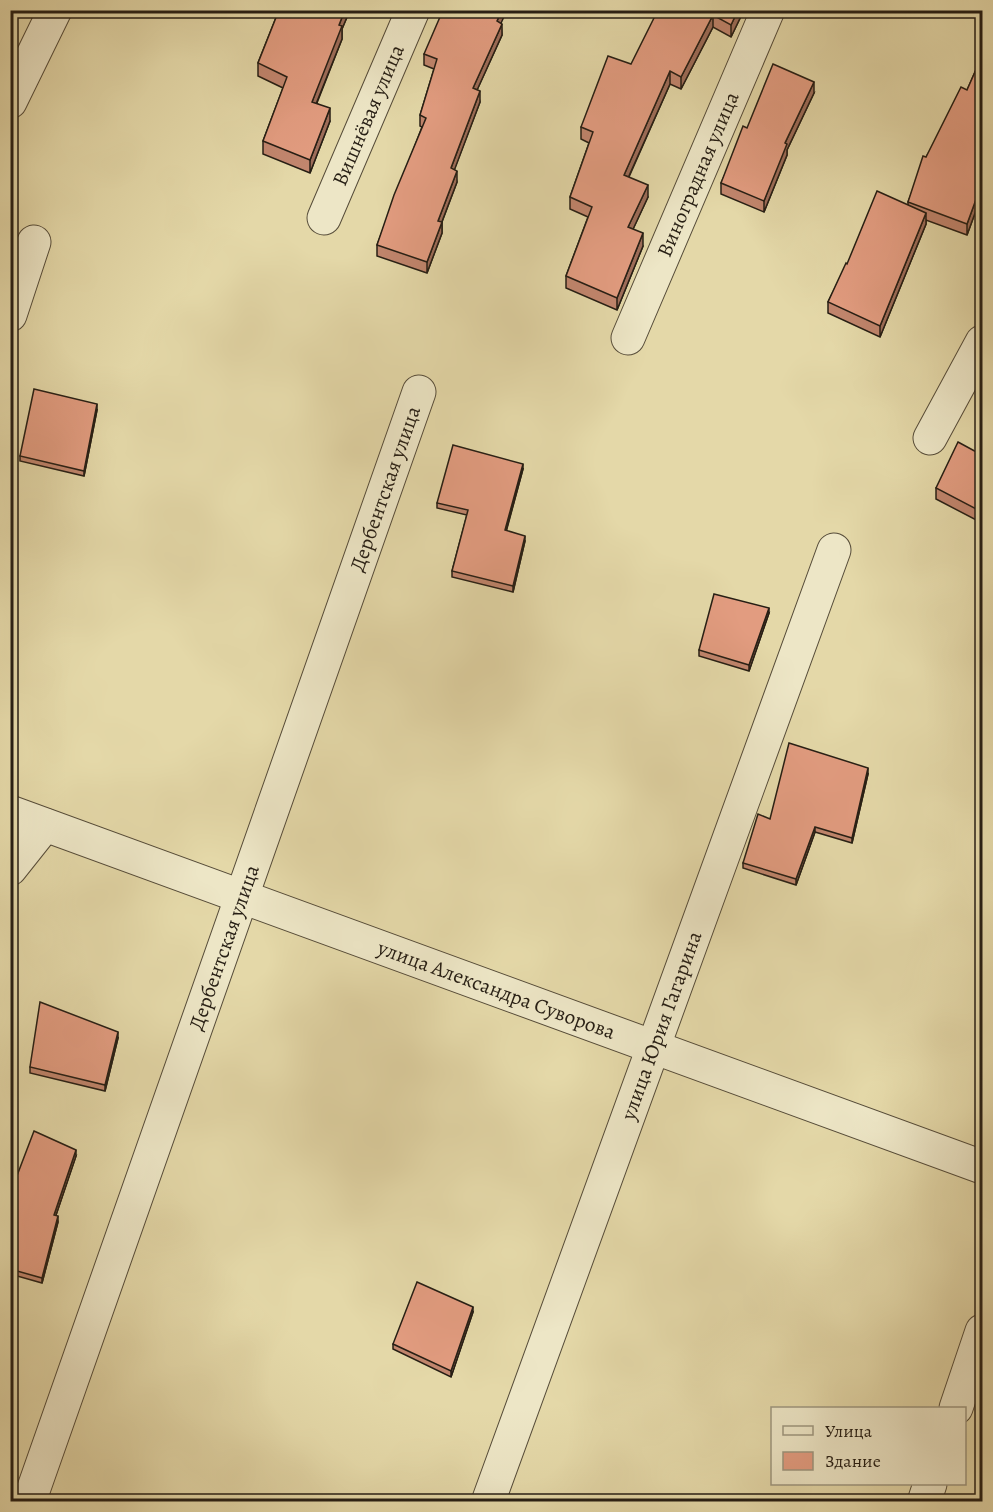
<svg xmlns="http://www.w3.org/2000/svg" width="993" height="1512" font-family="Alegreya,serif">
<style>
.lines{fill:none;stroke-linecap:round;stroke-linejoin:round}
.minor-casing{stroke:#564c39;stroke-width:35}
.minor{stroke:#ede6c6;stroke-width:33}
.wall{fill:#c2866e;stroke:#261e14;stroke-width:1.5}
.shaded-wall{fill:#9e6d5a;stroke:#261e14;stroke-width:1.5}
.building{fill:#e29c80;stroke:#261e14;stroke-width:1.5}
.labels{text-anchor:middle;dominant-baseline:central;stroke-width:6;stroke-linejoin:round;paint-order:stroke}
.street-label{font-size:21px;fill:#261e14;stroke:#ede6c6}
</style>
<rect width="100%" height="100%" fill="#e4d8a8"/>
<filter id="stains"><feTurbulence type="fractalNoise" baseFrequency=".00333" numOctaves="4"/><feColorMatrix values="0 0 0 0 .2 0 0 0 0 .09 0 0 0 0 .02 0 0 0 .5 -.17"/></filter>
<radialGradient id="worn" r=".72"><stop offset=".6" stop-color="#630" stop-opacity="0"/><stop offset="1" stop-color="#630" stop-opacity=".3"/></radialGradient>
<g class="lines">
<defs>
<g id="minor">
<polyline points="10,102 55,10"/>
<path id="s1" d="M324,218l89,-208"/>
<polyline points="10,315 34,242"/>
<path id="s2" d="M628,338l140,-328"/>
<polyline points="930,438 982,342"/>
<path id="s3" d="M10,812l972,355"/>
<polyline points="10,869 45,825"/>
<polyline points="956,1408 982,1331"/>
<path id="s4" d="M29,1502l390,-1110"/>
<path id="s5" d="M488,1502l346,-952"/>
<polyline points="924,1502 930,1484"/>
</g>
</defs>
<use href="#minor" class="minor-casing"/>
<use href="#minor" class="minor"/>
</g>
<g class="wall">
<polygon points="279,10 350,10 342,29 342,39 317,103 330,121 310,173 263,154 263,141 283,88 258,76 258,63"/>
<polygon points="689,10 744,10 731,37 713,27 681,89 670,84 629,177 648,197 633,229 643,246 617,310 566,288 566,276 588,217 570,209 570,197 589,143 581,139 581,127 686,17"/>
<polygon points="501,23 502,35 477,90 480,102 454,170 457,182 442,222 442,233 427,273 377,256 377,245 422,127 420,126 420,115 434,69 424,65 424,54"/>
<polygon points="982,56 982,194 967,235 926,220 926,224 880,337 828,313 828,302 847,264 908,206 908,202 926,157 967,90"/>
<polygon points="814,93 787,150 787,155 764,212 721,194 721,183 747,128"/>
<polygon points="97,410 84,476 20,461 20,456"/>
<polygon points="982,455 982,523 936,499 936,488"/>
<polygon points="523,469 506,531 525,541 513,592 452,577 452,571 467,515 437,508 437,503"/>
<polygon points="769,613 749,671 699,656 699,650"/>
<polygon points="868,774 852,843 815,832 796,885 743,868 743,863 770,819"/>
<polygon points="118,1038 105,1091 30,1073 30,1067"/>
<polygon points="76,1156 56,1215 58,1222 42,1283 10,1274 10,1194"/>
<polygon points="473,1312 451,1377 393,1349 393,1344"/>
</g>
<g class="shaded-wall">
<polygon points="345,10 350,10 342,29 342,39 312,114 312,102 339,25"/>
<polygon points="502,10 507,10 497,32 497,21"/>
<polygon points="738,10 744,10 731,37 731,25"/>
<polygon points="713,15 713,27 681,89 681,77"/>
<polygon points="502,24 502,35 473,99 473,88"/>
<polygon points="670,71 670,84 624,187 624,175"/>
<polygon points="814,82 814,93 787,150 787,155 764,212 764,201 785,143"/>
<polygon points="480,91 480,102 451,179 451,168"/>
<polygon points="330,108 330,121 310,173 310,160"/>
<polygon points="457,171 457,182 438,232 438,221"/>
<polygon points="982,183 982,194 967,235 967,224"/>
<polygon points="648,185 648,197 628,240 628,227"/>
<polygon points="926,213 926,224 880,337 880,326"/>
<polygon points="442,222 442,233 427,273 427,262"/>
<polygon points="643,233 643,246 617,310 617,298"/>
<polygon points="97,404 97,410 84,476 84,471"/>
<polygon points="523,464 523,469 505,536 505,530"/>
<polygon points="525,536 525,541 513,592 513,586"/>
<polygon points="769,608 769,613 749,671 749,665"/>
<polygon points="868,768 868,774 852,843 852,838"/>
<polygon points="815,827 815,832 796,885 796,879"/>
<polygon points="118,1032 118,1038 105,1091 105,1085"/>
<polygon points="76,1150 76,1156 54,1221 54,1215"/>
<polygon points="58,1216 58,1222 42,1283 42,1278"/>
<polygon points="473,1307 473,1312 451,1377 451,1371"/>
</g>
<g class="building">
<polygon points="279,10 345,10 339,25 342,26 312,102 330,108 310,160 263,141 287,77 258,63"/>
<polygon points="443,10 502,10 497,21 502,24 473,88 480,91 451,168 457,171 438,221 442,222 427,262 377,245 394,195 426,118 420,115 437,59 424,54"/>
<polygon points="658,10 673,10 686,17 689,10 738,10 731,25 713,15 681,77 670,71 624,175 648,185 628,227 643,233 617,298 566,276 592,207 570,197 593,132 581,127 608,56 631,64"/>
<polygon points="982,56 982,183 967,224 908,202 923,156 926,157 961,87 967,90"/>
<polygon points="773,64 814,82 785,143 787,144 764,201 721,183 743,126 747,128"/>
<polygon points="877,191 926,213 880,326 828,302 846,263 847,264"/>
<polygon points="34,389 97,404 84,471 20,456"/>
<polygon points="958,442 982,455 982,512 936,488"/>
<polygon points="453,445 523,464 505,530 525,536 513,586 452,571 468,510 437,503"/>
<polygon points="714,594 769,608 749,665 699,650"/>
<polygon points="789,743 868,768 852,838 815,827 796,879 743,863 758,814 770,819"/>
<polygon points="40,1002 118,1032 105,1085 30,1067"/>
<polygon points="34,1131 76,1150 54,1215 58,1216 42,1278 10,1269 10,1194"/>
<polygon points="417,1282 473,1307 451,1371 393,1344"/>
</g>
<g class="labels">
<g class="street-label">
<text stroke="none"><textPath href="#s1" startOffset="112">Вишнёвая улица</textPath></text>
<text stroke="none"><textPath href="#s2" startOffset="178">Виноградная улица</textPath></text>
<text stroke="none"><textPath href="#s4" startOffset="1074">Дербентская улица</textPath></text>
<text stroke="none"><textPath href="#s4" startOffset="588">Дербентская улица</textPath></text>
<text stroke="none"><textPath href="#s3" startOffset="518">улица Александра Суворова</textPath></text>
<text stroke="none"><textPath href="#s5" startOffset="507">улица Юрия Гагарина</textPath></text>
</g>
</g>
<rect width="993" height="1512" fill="none" stroke="#e4d8a8" stroke-width="36"/>
<rect x="12" y="12" width="969" height="1488" fill="none" stroke="#261e14" stroke-width="3"/>
<rect x="18" y="18" width="957" height="1476" fill="none" stroke="#261e14" stroke-width="1.5"/>
<rect x="771" y="1407" width="195" height="78" fill="#ede6c6" stroke="#9d967f" stroke-width="1.5"/>
<rect x="783" y="1426" width="30" height="9" fill="#ede6c6" stroke="#9d967f" stroke-width="1.5"/>
<text x="825" y="1437" font-size="18" fill="#261e14">Улица</text>
<rect x="783" y="1452" width="30" height="18" fill="#e29c80" stroke="#9d967f" stroke-width="1.5"/>
<text x="825" y="1467" font-size="18" fill="#261e14">Здание</text>
<rect width="100%" height="100%" filter="url(#stains)"/>
<rect width="100%" height="100%" fill="url(#worn)"/>
</svg>
